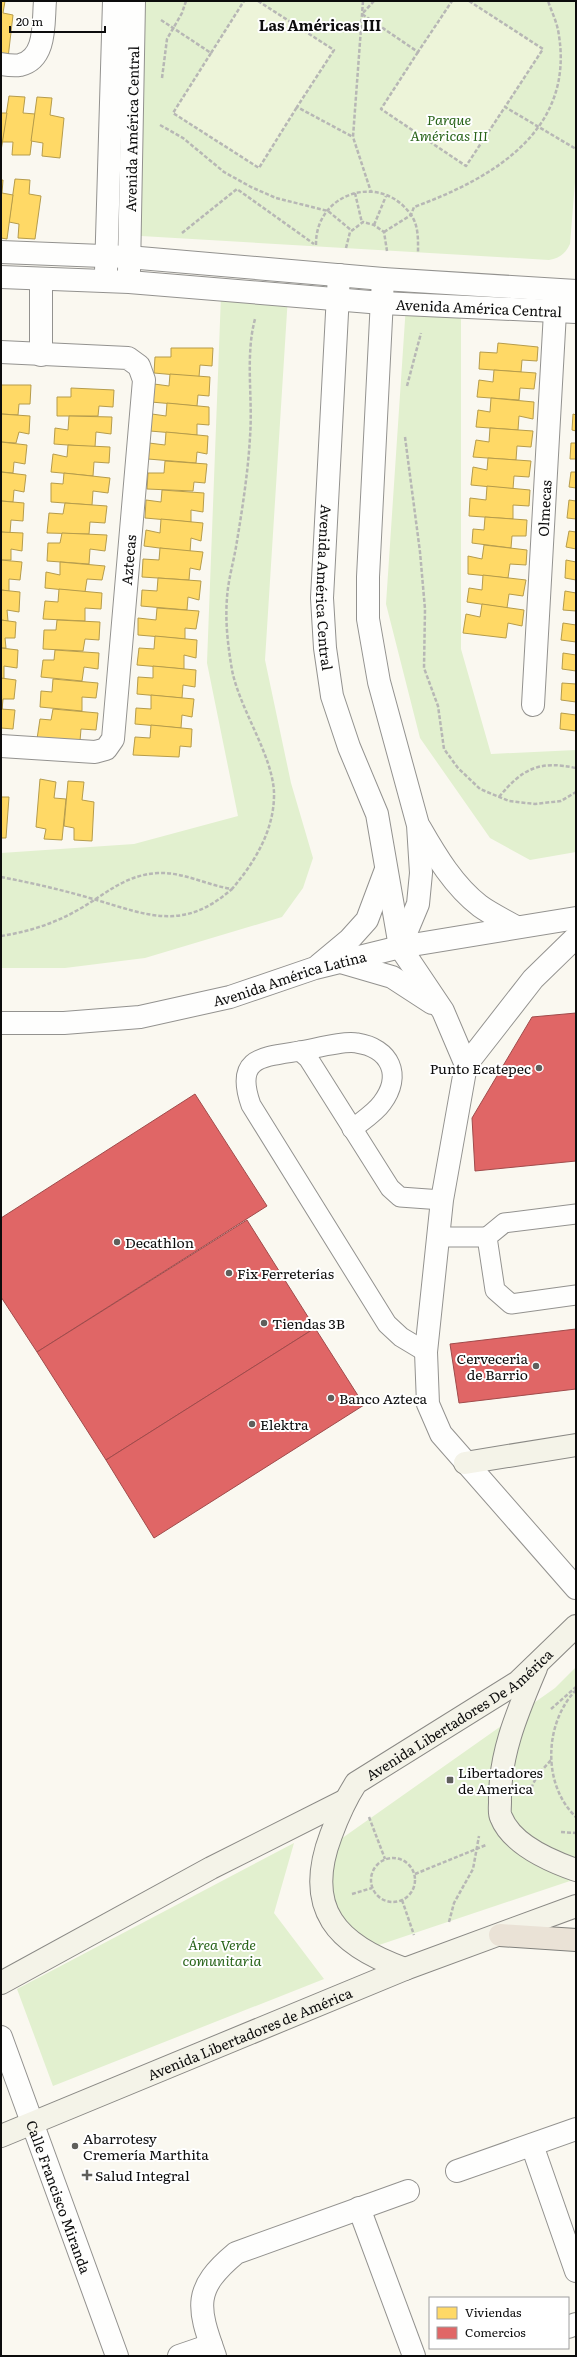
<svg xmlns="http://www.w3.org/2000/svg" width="577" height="2357" font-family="Literata,serif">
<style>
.green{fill:#e2f0cf}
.pitch{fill:#edf4d9}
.homes{fill:#ffd966;stroke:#b69c4b}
.shops{fill:#e06666;stroke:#a04b4b}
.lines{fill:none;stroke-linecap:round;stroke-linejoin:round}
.service-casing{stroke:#93928f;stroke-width:21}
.minor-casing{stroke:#93928f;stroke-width:24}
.secondary-casing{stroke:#8a8985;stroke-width:24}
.trunk-casing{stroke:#80807c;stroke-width:24}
.path{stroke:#b7b7b5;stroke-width:2.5;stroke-dasharray:4 2;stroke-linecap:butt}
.service{stroke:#fefefd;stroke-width:19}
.minor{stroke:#fefefd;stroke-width:22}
.secondary{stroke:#f4f3e8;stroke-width:22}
.trunk{stroke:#eae2d6;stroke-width:22}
.poi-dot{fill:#5f5f5c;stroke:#fff;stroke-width:1.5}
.labels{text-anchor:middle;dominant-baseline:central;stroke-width:4;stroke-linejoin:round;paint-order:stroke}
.park-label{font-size:14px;font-style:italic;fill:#2a651b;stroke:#fff}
.street-label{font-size:14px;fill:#0c0c0c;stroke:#fff}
.poi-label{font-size:14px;fill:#0c0c0c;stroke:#fff;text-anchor:start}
.neighbourhood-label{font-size:15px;font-weight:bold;fill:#0c0c0c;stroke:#fff}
</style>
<rect width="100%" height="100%" fill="#faf8f0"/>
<g class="green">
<path d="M138,1h438v169l-6,74c-5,10 -10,14 -21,16l-408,-24 -9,-3z"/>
<polygon points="221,295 288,296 265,660 291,783 313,858 303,888 282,917 145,958 65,968 1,968 1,853 134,844 238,816 207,663"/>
<polygon points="406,305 461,310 461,649 491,754 576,750 576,852 530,860 490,838 420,738 386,604"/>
<polygon points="576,1667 576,1879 376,1946 334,1924 329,1891 331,1846 555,1688"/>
<polygon points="294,1843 274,1913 324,1979 53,2086 17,1989"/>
</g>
<g class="pitch">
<polygon points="244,1 258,1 334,50 259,168 173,113"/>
<polygon points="452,1 469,1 543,49 466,166 381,109"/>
</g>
<g class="homes">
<polygon points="1,1 5,1 3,13 13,15 8,58 1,58"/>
<polygon points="9,96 25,97 23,113 35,114 30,155 12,155 13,142 2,142"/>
<polygon points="37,97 52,98 50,115 64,118 60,158 42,156 43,143 31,141"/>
<polygon points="1,113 7,113 1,151"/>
<polygon points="15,179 30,180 29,194 41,196 35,239 18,238 19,224 9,222"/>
<polygon points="1,180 3,180 2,193 13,195 7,239 1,238"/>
<polygon points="498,343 538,347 537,361 522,360 521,372 479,369 480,352 497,353"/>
<polygon points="171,348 213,348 212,366 200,365 199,377 154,373 155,357 171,357"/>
<polygon points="494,370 536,373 534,389 520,388 519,400 477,397 479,380 493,382"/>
<polygon points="170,374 210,377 209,396 198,395 197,406 151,402 154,384 169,386"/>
<polygon points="1,385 31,385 30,404 19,404 18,415 1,414"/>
<polygon points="71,388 114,390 113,407 99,406 98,416 57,416 57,397 71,397"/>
<polygon points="491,398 534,402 533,419 519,416 518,430 476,427 478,410 490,412"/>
<polygon points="167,403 209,407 209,425 197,424 197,435 150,431 152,414 166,416"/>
<polygon points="1,414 30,416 29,434 19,432 16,443 1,442"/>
<polygon points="573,414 576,415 576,431 572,430"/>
<polygon points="69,416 112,417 111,434 96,432 95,447 54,444 55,428 68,430"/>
<polygon points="490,428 533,431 531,447 517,446 516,460 473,457 476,440 489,442"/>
<polygon points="166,432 208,436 207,454 197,452 196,463 148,459 149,443 165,445"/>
<polygon points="1,442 27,445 25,464 14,462 13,473 1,472"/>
<polygon points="571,443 576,443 576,459 570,459"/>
<polygon points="68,445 110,447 109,463 94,462 93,476 51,472 53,454 67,457"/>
<polygon points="488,458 531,461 529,477 514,476 513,489 471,485 473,467 487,470"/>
<polygon points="165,461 207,464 205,483 194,482 193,491 147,489 148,473 164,473"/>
<polygon points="1,472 26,475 24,492 14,490 13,502 1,501"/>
<polygon points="571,472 576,472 576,488 569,487"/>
<polygon points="64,473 110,478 108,493 93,491 92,505 51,502 51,483 63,484"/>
<polygon points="487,486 530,490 529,506 513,505 513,519 469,516 470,498 486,500"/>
<polygon points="162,490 204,493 203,512 191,510 191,522 145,518 146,500 161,502"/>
<polygon points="569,500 576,501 576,519 567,518"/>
<polygon points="1,501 24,503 23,521 11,520 10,533 1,532"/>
<polygon points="65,503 107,506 105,523 90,522 89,534 47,533 49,513 63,514"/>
<polygon points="485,517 527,520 526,536 512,536 511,548 472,543 473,529 484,530"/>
<polygon points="161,519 203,523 201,541 191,538 190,552 144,546 146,530 160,533"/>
<polygon points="569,531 576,532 576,549 566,547"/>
<polygon points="1,532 23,533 22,551 11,549 11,560 1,560"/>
<polygon points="62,533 107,535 105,551 90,549 89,564 47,561 48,543 60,543"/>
<polygon points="484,545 527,550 526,565 510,564 508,578 468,574 468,556 482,559"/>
<polygon points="160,548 203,552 200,570 190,568 189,580 142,577 143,559 159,560"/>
<polygon points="1,560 22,562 20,580 9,579 9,591 1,590"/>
<polygon points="566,560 576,562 576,580 565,578"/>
<polygon points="60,562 105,566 102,580 87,579 85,592 45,588 46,572 60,575"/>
<polygon points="483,575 526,580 523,596 509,594 507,608 467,602 469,588 482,590"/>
<polygon points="158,578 201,581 199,600 188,597 187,610 141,606 142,590 157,591"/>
<polygon points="59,589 102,593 101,609 85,608 85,621 43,619 45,601 58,602"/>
<polygon points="1,590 20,592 19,612 7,610 8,621 1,620"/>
<polygon points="565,591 576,593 576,611 563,610"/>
<polygon points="482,604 524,610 522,626 508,623 506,638 463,633 466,614 480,617"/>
<polygon points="157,608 199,611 196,629 185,628 185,639 138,635 138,618 156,620"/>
<polygon points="1,620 16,622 15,638 5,638 6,648 1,648"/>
<polygon points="57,620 100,622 99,640 85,639 83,651 43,649 44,630 56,630"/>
<polygon points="563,623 576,625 576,642 561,640"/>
<polygon points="155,636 197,640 196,658 184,655 184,669 137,665 139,648 154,649"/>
<polygon points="1,648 18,650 17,668 4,666 4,679 1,678"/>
<polygon points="55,650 99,653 98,669 84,667 82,681 41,677 43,660 54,660"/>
<polygon points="563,653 576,655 576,671 562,669"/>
<polygon points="153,666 196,670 195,687 183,685 182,698 137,694 138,677 153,678"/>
<polygon points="1,678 16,680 14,699 3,699 2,710"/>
<polygon points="53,679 98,683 96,698 82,697 82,711 40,707 41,691 52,692"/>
<polygon points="562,683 576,684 576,702 561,700"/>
<polygon points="151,695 194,699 192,717 182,715 181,728 135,724 136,708 151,709"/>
<polygon points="1,709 15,710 13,729 1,728"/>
<polygon points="53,709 98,713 96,730 81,729 80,741 37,739 40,719 51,720"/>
<polygon points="561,713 576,715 576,731 560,729"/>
<polygon points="151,725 192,729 191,747 180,746 179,757 133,755 135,737 150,738"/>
<polygon points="40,779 56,782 54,798 66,799 62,840 44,839 46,829 36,827"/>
<polygon points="68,781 84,782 82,800 94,802 92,841 74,840 74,828 64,826"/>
<polygon points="1,797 9,797 6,838 1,838"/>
</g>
<g class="shops">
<polygon points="576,1013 576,1161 475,1171 472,1118 532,1017"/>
<polygon points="195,1094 267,1206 37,1352 1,1297 1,1218"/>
<polygon points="247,1220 315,1328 106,1460 37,1352"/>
<polygon points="315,1328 364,1405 154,1538 106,1460"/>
<polygon points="576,1329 576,1389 459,1403 450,1344"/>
</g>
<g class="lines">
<defs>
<g id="service">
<path d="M300,1051c13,-2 45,-11 57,-8 33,5 46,32 25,60 -7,10 -20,18 -30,26"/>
<polyline points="576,1214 504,1223 487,1237 495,1290 511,1304 576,1295"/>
<polyline points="438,1237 487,1237"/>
<path d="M426,1352l-25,-15 -14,-13 -136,-219c-17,-48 11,-48 49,-54l8,7 82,130 10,9 42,3"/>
</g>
<g id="minor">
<path d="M1,64c6,1 13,2 19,1 27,-6 23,-43 25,-64"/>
<polyline points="1,252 128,257 383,279 576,291"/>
<path id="s1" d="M129,271l5,-270"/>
<polyline points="106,272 114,1"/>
<path id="s2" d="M339,275l-17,323 3,50 7,48 17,51 28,67 23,133 43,64 23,54"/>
<path id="s3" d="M1,277l128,5 253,21 194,9"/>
<polyline points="383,279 368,577 368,619 379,682 418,825 421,873 418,904 400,947"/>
<polyline points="1,352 128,358 139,366 144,380 113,739 106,749 95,752 1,746"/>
<polyline points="41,355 41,279"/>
<path id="s4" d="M533,705l22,-393"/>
<path d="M420,828c16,28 34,58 60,78 11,8 24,14 36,21"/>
<polyline points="576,937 533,979 466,1065 442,1200 426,1352 428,1404 441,1434 576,1588"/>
<polyline points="344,963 392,977 432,1003"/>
<polyline points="319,965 349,940 367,920 385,872"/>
<path id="s5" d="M1,1023h63l76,-6 90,-20 85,-29 85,-21 176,-29"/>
<path id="s6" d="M1,2037l116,319"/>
<polyline points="532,2145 576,2271"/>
<polyline points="457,2171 576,2129"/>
<polyline points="359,2208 414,2356"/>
<polyline points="568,2327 576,2324"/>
<polyline points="179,2356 211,2345"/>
<path d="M215,2356c-18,-50 -22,-67 21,-103l172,-62"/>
</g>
<g id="secondary">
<polyline points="465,1463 576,1445"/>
<path d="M536,1668c-18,43 -37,86 -36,134 0,5 -1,11 1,15 11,28 49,44 75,53"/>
<path id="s7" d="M405,1969c-68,-24 -102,-60 -74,-134 7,-19 14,-35 25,-52l162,-101 58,-56"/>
<polyline points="1,1983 211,1868 344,1801"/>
<path id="s8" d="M1,2136l404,-167 171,-63"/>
</g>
<polyline id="trunk" points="500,1935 576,1940"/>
</defs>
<use href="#service" class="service-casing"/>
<use href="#minor" class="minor-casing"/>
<use href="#secondary" class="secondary-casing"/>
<use href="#trunk" class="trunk-casing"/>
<g class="path">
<polyline points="258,1 334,50 297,107 353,137"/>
<polyline points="363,1 353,137 371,192"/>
<polyline points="374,1 362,14 418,52 452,1"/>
<polyline points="469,1 543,49 505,107"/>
<polyline points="161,20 211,53 173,113 259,168 297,107"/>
<polyline points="418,52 381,109 466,166 505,107 576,149"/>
<polyline points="211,53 244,1"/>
<polyline points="162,78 167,39 182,13 186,1"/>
<polyline points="160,125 183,138 224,172 251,187 276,198 328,211 351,230"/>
<polyline points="355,193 362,223"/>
<polyline points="374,225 386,196"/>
<path d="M384,232l27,-17 3,-8c80,-29 163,-78 144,-177 -2,-10 -7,-20 -10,-29"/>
<polyline points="182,233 237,189 314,244"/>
<path d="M316,245c-1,-53 66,-73 95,-30 8,11 7,26 7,38"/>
<polyline points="346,248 350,232 363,222 374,225 384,232 387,251"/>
<polyline points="407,386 421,333"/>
<polyline points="405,437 420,552 425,609 424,668 438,706 444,749 458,768 480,789 509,801 535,804 561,801 576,792"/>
<path d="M499,797c23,-28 40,-37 77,-29"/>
<path d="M1,877c31,6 62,13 92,22 55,16 90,33 139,-10"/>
<path d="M1,936c26,-4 52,-12 75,-25 28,-15 47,-36 82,-38 26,-1 48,12 74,16 23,-27 43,-60 42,-97 -2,-38 -34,-82 -42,-122 -4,-24 -7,-48 -5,-72 1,-17 6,-34 9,-51 6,-36 12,-74 14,-110 3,-39 -5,-81 5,-118"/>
<path d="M576,1690c-32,33 -34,95 0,127"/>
<polyline points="551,1709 576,1687"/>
<path d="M530,1794c2,-14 13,-25 22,-35"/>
<polyline points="369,1817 385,1859"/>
<polyline points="561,1832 576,1833"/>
<circle cx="393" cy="1880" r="22"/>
<polyline points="415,1874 486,1845"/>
<polyline points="352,1894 372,1888"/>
<polyline points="402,1900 414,1935"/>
<polyline points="449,1922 454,1903 473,1869 479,1836"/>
</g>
<use href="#service" class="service"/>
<use href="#minor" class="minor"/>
<use href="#secondary" class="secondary"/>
<use href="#trunk" class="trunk"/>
</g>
<g class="poi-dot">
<circle cx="539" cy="1068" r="4"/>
<circle cx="117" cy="1242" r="4"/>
<circle cx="229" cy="1273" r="4"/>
<circle cx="264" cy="1323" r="4"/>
<circle cx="536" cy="1366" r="4"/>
<circle cx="331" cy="1398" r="4"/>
<circle cx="252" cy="1424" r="4"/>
<rect x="446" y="1776" width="8" height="8" rx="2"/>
<circle cx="75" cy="2146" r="4"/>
<path d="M85 2169h4v4h4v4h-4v4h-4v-4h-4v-4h4z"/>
</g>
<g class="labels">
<g class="park-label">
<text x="449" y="119">Parque<tspan x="449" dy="16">Américas III</tspan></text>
<text x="222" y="1944">Área Verde<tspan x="222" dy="16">comunitaria</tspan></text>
</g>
<g class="street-label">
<text stroke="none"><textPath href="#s1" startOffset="142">Avenida América Central</textPath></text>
<text stroke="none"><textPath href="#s3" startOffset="479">Avenida América Central</textPath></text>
<text stroke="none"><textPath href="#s4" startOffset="197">Olmecas</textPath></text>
<text transform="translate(128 560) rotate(-85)">Aztecas</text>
<text stroke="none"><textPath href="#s2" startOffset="313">Avenida América Central</textPath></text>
<text stroke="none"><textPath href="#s5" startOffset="294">Avenida América Latina</textPath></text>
<text stroke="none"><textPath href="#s7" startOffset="360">Avenida Libertadores De América</textPath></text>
<text stroke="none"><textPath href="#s8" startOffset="269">Avenida Libertadores de América</textPath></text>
<text stroke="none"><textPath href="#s6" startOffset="170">Calle Francisco Miranda</textPath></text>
</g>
<g class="poi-label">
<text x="531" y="1068" text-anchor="end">Punto Ecatepec</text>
<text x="125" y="1242">Decathlon</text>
<text x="237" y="1273">Fix Ferreterías</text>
<text x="272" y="1323">Tiendas 3B</text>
<text x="528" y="1358" text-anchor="end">Cerveceria<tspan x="528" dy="16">de Barrio</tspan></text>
<text x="339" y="1398">Banco Azteca</text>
<text x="260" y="1424">Elektra</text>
<text x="458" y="1772">Libertadores<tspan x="458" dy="16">de America</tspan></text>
<text x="83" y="2138">Abarrotesy<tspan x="83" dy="16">Cremería Marthita</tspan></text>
<text x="95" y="2175">Salud Integral</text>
</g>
<g class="neighbourhood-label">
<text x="320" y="24">Las Américas III</text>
</g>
</g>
<rect width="577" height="2357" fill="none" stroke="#0c0c0c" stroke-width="4"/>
<rect x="429" y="2297" width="140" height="52" fill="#ffffff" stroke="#9e9e9e"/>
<rect x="437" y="2307" width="20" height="12" fill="#ffd966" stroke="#9e9e9e"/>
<text x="465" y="2317" font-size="12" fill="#0c0c0c">Viviendas</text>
<rect x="437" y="2327" width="20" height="12" fill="#e06666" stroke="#9e9e9e"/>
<text x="465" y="2337" font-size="12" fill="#0c0c0c">Comercios</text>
<path d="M10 26v6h95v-6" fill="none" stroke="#0c0c0c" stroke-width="2"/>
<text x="16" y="26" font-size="12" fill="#0c0c0c" stroke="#ffffff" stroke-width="3" paint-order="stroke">20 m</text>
</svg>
